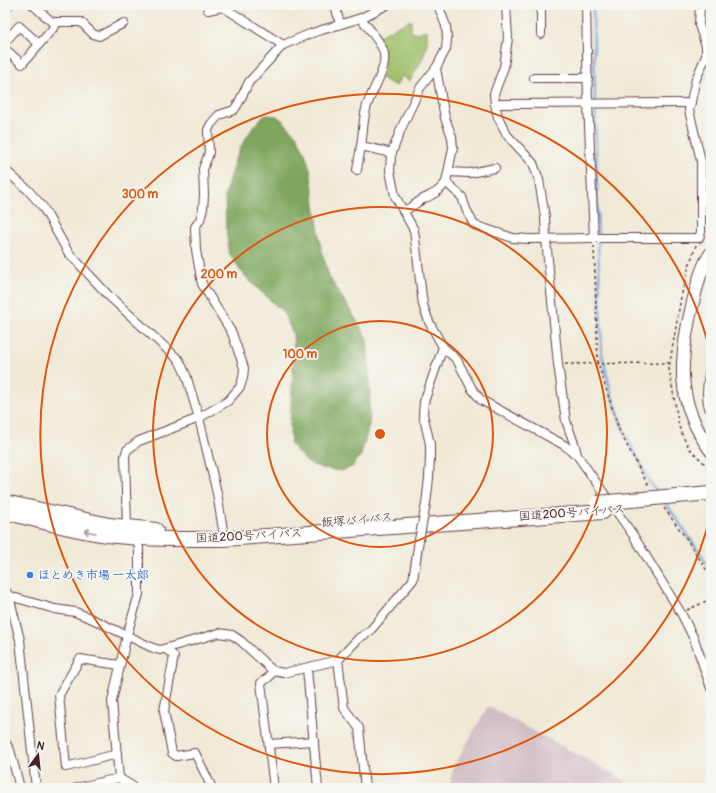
<svg xmlns="http://www.w3.org/2000/svg" width="716" height="793" font-family="Pangolin,'Klee One',sans-serif">
<style>
.industrial{fill:#d2bdc6}
.green{fill:#9dbf69;stroke:#746f4a}
.forest{fill:#7ea65d;stroke:#646244}
.lines{fill:none;stroke-linecap:round;stroke-linejoin:round}
.stream{stroke:#71a1db;stroke-width:2.5}
.river{stroke:#71a1db;stroke-width:14}
.minor-casing{stroke:#633d44;stroke-width:10}
.secondary-casing{stroke:#633d44;stroke-width:14}
.trunk-casing{stroke:#633d44;stroke-width:16}
.path{stroke:#633d44;stroke-width:1.5;stroke-dasharray:3 3;stroke-linecap:butt}
.minor{stroke:#fff;stroke-width:8}
.secondary{stroke:#fff;stroke-width:12}
.trunk{stroke:#fff;stroke-width:14}
.minor-bridge-casing{stroke:#633d44;stroke-width:10;stroke-linecap:butt}
.trunk-bridge-casing{stroke:#633d44;stroke-width:16;stroke-linecap:butt}
.minor-bridge{stroke:#fff;stroke-width:8}
.trunk-bridge{stroke:#fff;stroke-width:14}
.oneway{stroke:#ae9aa0}
.ring{fill:none;stroke:#e0560e;stroke-width:2}
.shop-dot{fill:#3f7fe0;stroke:#f6f6f2;stroke-width:1.5}
.labels{text-anchor:middle;dominant-baseline:central;stroke-width:3.5;stroke-linejoin:round;paint-order:stroke}
.street-label{font-size:12px;fill:#4a1f2b;stroke:#f6f6f2}
.shop-label{font-size:12px;font-weight:bold;fill:#366cbe;stroke:#f6f6f2;text-anchor:start}
.centre{fill:#e0560e;stroke:#f6f6f2;stroke-width:2}
.ring-label{font-size:12px;text-anchor:middle;font-weight:bold;fill:#e0560e;stroke:#f6f6f2;stroke-width:3.5;stroke-linejoin:round;paint-order:stroke}
</style>
<rect width="100%" height="100%" fill="#f6f6f2"/>
<filter id="ink" filterUnits="userSpaceOnUse"><feTurbulence type="fractalNoise" baseFrequency=".025" numOctaves="2"/><feDisplacementMap in="SourceGraphic" scale="8" xChannelSelector="R" yChannelSelector="G"/><feConvolveMatrix kernelMatrix="1 2 1 2 8 2 1 2 1" color-interpolation-filters="sRGB"/></filter>
<filter id="wash" filterUnits="userSpaceOnUse"><feTurbulence type="fractalNoise" baseFrequency=".012" numOctaves="4" result="noise"/><feDisplacementMap in="SourceGraphic" scale="16" xChannelSelector="R" yChannelSelector="G"/><feGaussianBlur stdDeviation="0.9" result="paint"/><feColorMatrix in="noise" values="0 0 0 0 0 0 0 0 0 0 0 0 0 0 0 0 0 1.4 0 .05"/><feComposite in="paint" operator="in"/></filter>
<g filter="url(#wash)">
<rect width="100%" height="100%" fill="#f0e9d5"/>
<polygon class="industrial" points="488,706 626,781 626,788 449,788 454,766"/>
<path class="green" d="M411,20v12l5,1 11,-3c2,24 -7,32 -17,51l-9,-5 -5,10 -15,-8 4,-13 -8,-28z"/>
<polygon class="forest" points="266,115 277,116 284,122 297,136 305,153 310,169 321,248 329,277 357,321 367,339 370,392 369,425 361,455 352,467 341,471 321,468 308,463 291,445 290,427 294,349 293,334 283,312 251,282 240,270 229,253 226,226 225,195 234,162 245,139 259,120"/>
<g class="lines">
<g class="stream">
<polyline points="593,5 598,236"/>
<polyline points="598,240 602,354 611,393 623,428 649,481 658,493"/>
<polyline points="665,502 711,569"/>
</g>
<polyline class="river" points="5,6 8,5"/>
</g>
</g>
<g filter="url(#ink)">
<g class="lines">
<defs>
<g id="minor">
<polyline points="33,5 52,22 81,22 93,34 99,36 124,23"/>
<polyline points="208,5 208,10 223,7 283,45"/>
<polyline points="335,5 340,24"/>
<polyline points="438,5 446,26 447,39 446,49 436,68 420,88 401,129 391,155 390,171 395,196 414,230 423,305 429,322 443,347 457,360 472,389 481,400 564,445 577,455 633,535 681,613 694,639 711,688"/>
<polyline points="506,5 508,38 504,67 494,94 495,104 498,117 507,135 533,163 539,180 545,217 546,239 558,364 566,421 575,446 577,455"/>
<polyline points="541,5 541,34"/>
<polyline points="586,5 588,103 594,238"/>
<path d="M361,18c6,9 22,26 23,36 3,17 -14,38 -18,55 -3,12 -3,25 -5,37l31,7"/>
<polyline points="5,42 19,26 39,44"/>
<polyline points="5,49 22,64 55,26 52,22"/>
<polyline points="436,68 445,118 452,137 453,148 446,182 462,197 466,209 474,225 513,238 529,239 594,238 699,238 701,232 701,161 689,110 696,79 706,56 706,46 699,25 700,5"/>
<polyline points="534,78 588,78"/>
<polyline points="495,104 691,103"/>
<polyline points="5,170 28,190 43,207 68,252 109,296 179,360 186,375 199,418 217,493 223,530"/>
<polyline points="357,170 361,146"/>
<polyline points="449,172 470,173 495,168"/>
<path d="M404,211c6,-3 11,-7 17,-11 10,-5 19,-8 25,-18"/>
<path d="M711,365c-3,15 -6,28 -2,43l2,1"/>
<polyline points="426,504 429,478 430,457 430,444 423,414 424,402 443,347"/>
<polyline points="5,590 9,596 20,640 36,788"/>
<polyline points="9,596 55,609 75,612 90,618 153,648 160,650 219,633 232,635 241,641 273,671 284,673 338,660 359,638 369,632 413,580 419,540"/>
<polyline points="166,649 174,656 164,711 172,753 176,756 195,753 212,788"/>
<polyline points="338,660 344,708 359,728 365,788"/>
<polyline points="307,669 318,788"/>
<polyline points="273,671 269,677 261,683 274,788"/>
<polyline points="5,742 10,750 20,788"/>
<polyline points="269,744 314,741"/>
<polyline points="117,754 66,767 59,695 80,659 119,665"/>
<polyline points="119,778 135,788"/>
<polyline points="76,788 119,778 112,701 127,635 139,594 139,549 137,538 127,527 125,456 127,450 139,441 199,418 228,401 240,387 243,378 244,368 232,333 202,284 196,250 195,227 200,220 203,209 204,195 203,169 209,153 208,130 211,124 219,115 234,110 238,104 249,82 283,45 312,33 361,18 387,5"/>
</g>
<path id="secondary" d="M711,253c-10,14 -14,33 -18,49 -14,56 -18,100 18,149"/>
<g id="trunk">
<polyline points="5,502 109,525 156,530"/>
<path d="M5,512c30,8 60,16 90,21 43,7 86,6 129,6l379,-27"/>
</g>
</defs>
<use href="#minor" class="minor-casing"/>
<use href="#secondary" class="secondary-casing"/>
<use href="#trunk" class="trunk-casing"/>
<g class="path">
<polyline points="357,5 359,10"/>
<polyline points="696,245 689,266 681,297 669,368 679,427 683,437 690,449 711,470"/>
<polyline points="594,246 598,363 619,430 649,487"/>
<polyline points="565,364 669,363"/>
<polyline points="664,508 686,538 711,577"/>
<polyline points="687,610 711,599"/>
</g>
<use href="#minor" class="minor"/>
<use href="#secondary" class="secondary"/>
<use href="#trunk" class="trunk"/>
<defs>
<polyline id="minor-bridge" points="419,540 426,504"/>
<polyline id="trunk-bridge" points="597,503 711,493"/>
</defs>
<use href="#minor-bridge" class="minor-bridge-casing"/>
<use href="#trunk-bridge" class="trunk-bridge-casing"/>
<use href="#minor-bridge" class="minor-bridge"/>
<use href="#trunk-bridge" class="trunk-bridge"/>
</g>
<defs><path id="oneway-shaft" d="M-6 0H5M1.5-3L5.5 0L1.5 3" fill="none" stroke-width="1.6" stroke-linecap="round" stroke-linejoin="round"/></defs>
<use class="oneway" href="#oneway-shaft" transform="translate(90 532) rotate(-169)"/>
</g>
<g class="ring">
<circle cx="380" cy="434" r="113"/>
<circle cx="380" cy="434" r="227"/>
<path d="M711 513A340 340 0 1 1 711 355"/>
</g>
<circle class="shop-dot" cx="30" cy="575" r="4"/>
<g class="labels">
<g class="street-label">
<text transform="translate(572 513) rotate(-4)">国道200号バイパス</text>
<text transform="translate(357 520) rotate(-5)">飯塚バイパス</text>
<text transform="translate(249 536) rotate(-3)">国道200号バイパス</text>
</g>
<g class="shop-label">
<text x="38" y="575">ほとめき市場 一太郎</text>
</g>
</g>
<circle cx="380" cy="434" r="6" class="centre"/>
<g class="ring-label">
<text x="140" y="198">300 m</text>
<text x="219" y="278">200 m</text>
<text x="300" y="358">100 m</text>
</g>
<rect width="716" height="793" fill="none" stroke="#f6f6f2" stroke-width="20"/>
<g transform="translate(38 755) rotate(15)" stroke="#f6f6f2" stroke-width="3" paint-order="stroke">
<path d="M0-3L7 15L0 10L-7 15Z" fill="#4a1f2b"/>
<text y="-6" font-size="11" font-weight="bold" text-anchor="middle" fill="#4a1f2b">N</text>
</g>
</svg>
